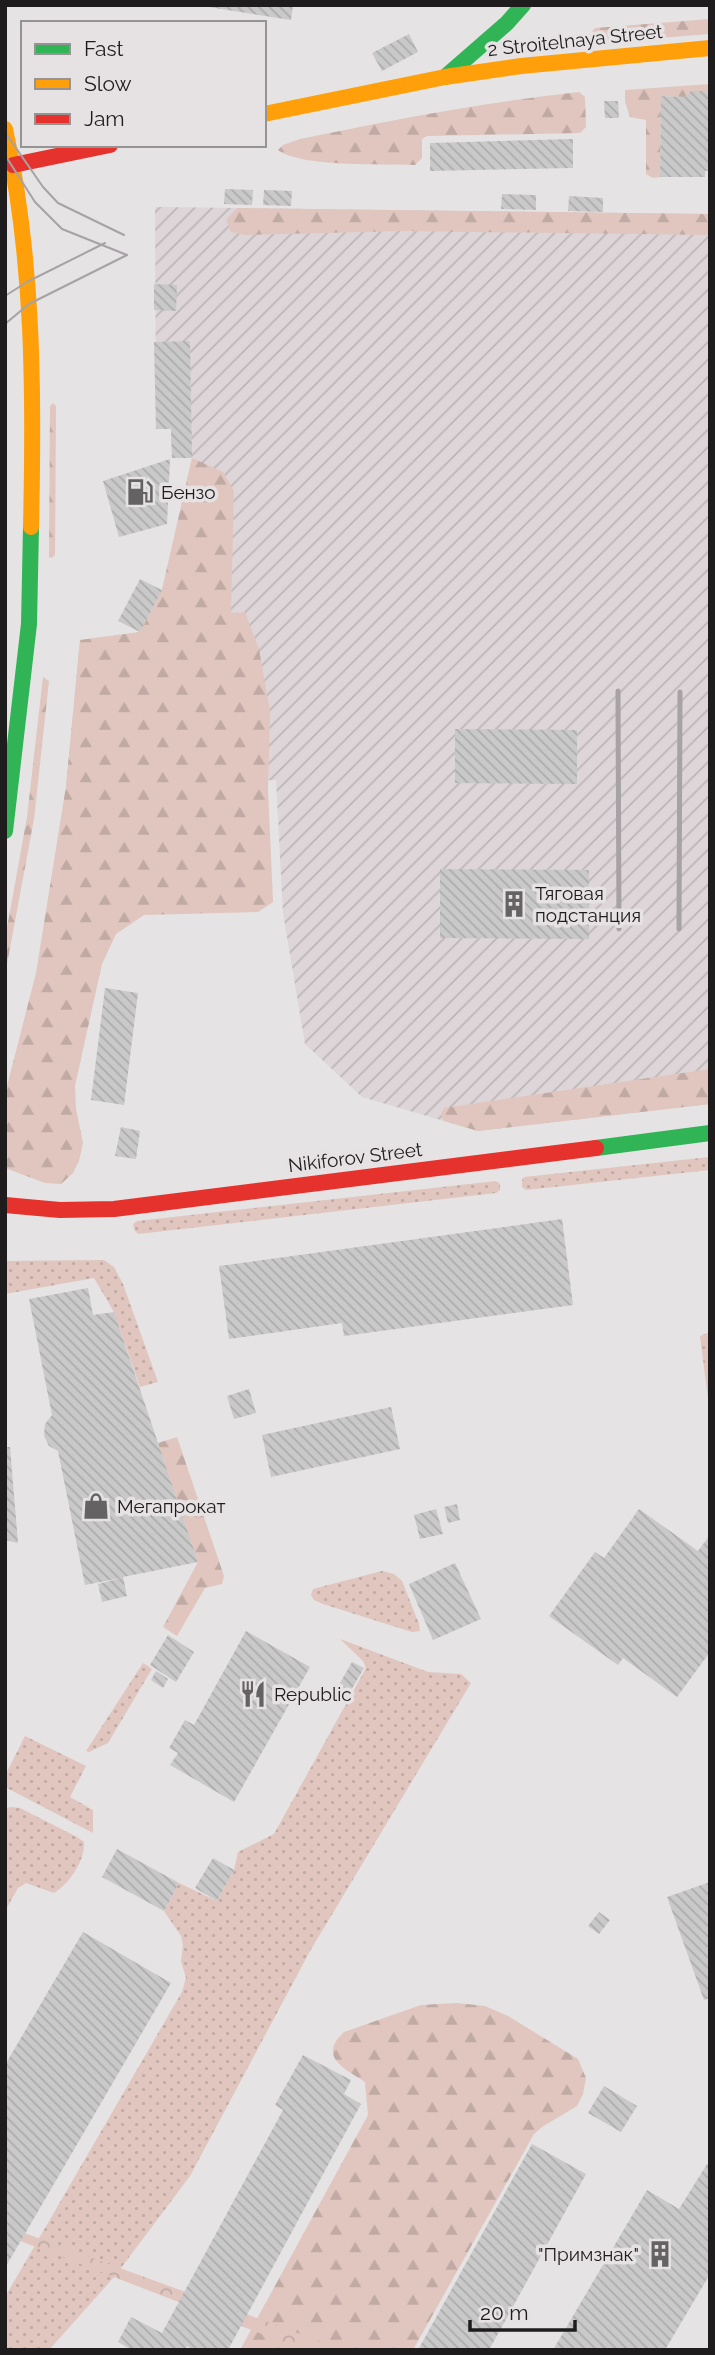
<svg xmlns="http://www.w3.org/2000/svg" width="715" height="2355" font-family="Raleway,sans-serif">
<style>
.industrial{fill:url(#industrial-furrows)}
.grass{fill:url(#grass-dots)}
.forest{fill:url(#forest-firs)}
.park{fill:url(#park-crowns)}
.building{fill:url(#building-back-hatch)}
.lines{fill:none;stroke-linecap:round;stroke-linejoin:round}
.fast{stroke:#30b455;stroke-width:16}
.slow{stroke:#ff9f0a;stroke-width:16}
.jam{stroke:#e5322d;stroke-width:16}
.tram{stroke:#a6a2a5;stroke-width:2}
.rail{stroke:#a6a2a5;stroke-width:5}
.labels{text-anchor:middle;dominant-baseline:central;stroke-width:7;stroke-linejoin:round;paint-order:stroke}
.street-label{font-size:19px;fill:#1e1c1d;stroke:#e6e2e3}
.poi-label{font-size:19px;fill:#1e1c1d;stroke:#e6e2e3;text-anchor:start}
</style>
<defs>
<pattern id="industrial-furrows" width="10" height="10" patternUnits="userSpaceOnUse" patternTransform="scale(1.75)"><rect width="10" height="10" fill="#ddd5d8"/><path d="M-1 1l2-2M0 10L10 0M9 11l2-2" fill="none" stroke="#bdb6b9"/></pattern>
<pattern id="grass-dots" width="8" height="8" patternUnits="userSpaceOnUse" patternTransform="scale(1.75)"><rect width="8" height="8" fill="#e0c6be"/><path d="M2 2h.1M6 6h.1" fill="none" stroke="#c0aaa3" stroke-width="1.8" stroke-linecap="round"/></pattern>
<pattern id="forest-firs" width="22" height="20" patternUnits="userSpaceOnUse" patternTransform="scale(1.75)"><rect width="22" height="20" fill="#e0c6be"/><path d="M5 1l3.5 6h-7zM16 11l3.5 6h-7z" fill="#c0aaa3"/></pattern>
<pattern id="park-crowns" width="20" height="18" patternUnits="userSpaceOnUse" patternTransform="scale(1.75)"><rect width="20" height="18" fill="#e0c6be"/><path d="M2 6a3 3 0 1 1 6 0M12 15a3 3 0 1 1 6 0" fill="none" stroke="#c0aaa3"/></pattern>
<pattern id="building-back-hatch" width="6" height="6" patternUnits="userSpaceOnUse" patternTransform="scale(1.75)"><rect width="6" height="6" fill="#cac9c9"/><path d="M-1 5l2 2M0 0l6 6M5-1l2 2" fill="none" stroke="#adacac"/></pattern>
</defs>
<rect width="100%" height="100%" fill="#e5e3e4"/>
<polygon class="industrial" points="155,207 710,214 710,1104 478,1131 362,1097 305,1044 283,913 276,780 66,786 80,640 140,632 162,590 192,458 172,458 171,429 156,429"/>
<g class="grass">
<polygon points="710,1157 710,1170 526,1190 522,1187 522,1180 524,1177"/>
<polygon points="496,1181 500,1184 500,1190 496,1193 138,1234 135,1231 133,1224 137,1221"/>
<polygon points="104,1260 114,1267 123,1284 158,1382 140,1387 114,1312 94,1278 5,1294 5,1261"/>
<polygon points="710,1332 710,1414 700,1336"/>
<polygon points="382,1571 394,1574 402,1581 419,1624 420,1631 412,1632 323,1604 314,1600 311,1595 313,1589"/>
<polygon points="340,1639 428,1672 461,1674 471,1683 310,1951 190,2176 115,2276 49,2350 5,2350 5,2297 182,1992 186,1978 181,1961 183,1945 181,1936 164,1911 179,1883 217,1901 234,1870 238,1852 274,1834 366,1668 363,1661"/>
<polygon points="143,1663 152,1669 108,1743 89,1752 86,1751"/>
<polygon points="25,1736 86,1766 70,1797 93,1810 93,1833 5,1787 5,1776"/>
<path d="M10,1807l10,1 57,29 7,5c1,19 -15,42 -30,51l-28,-10 -8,5 -13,23v-102z"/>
</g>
<g class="forest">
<polygon points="710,19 710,34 596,43 591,39 591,33 595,28"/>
<polygon points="710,84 710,95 706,91 691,91 685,97 661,96 660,177 653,178 646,174 646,120 630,117 625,102 625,90"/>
<path d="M579,92l6,5 1,30 -6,6 -153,3 -5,3v19l-7,7c-30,-1 -116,2 -137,-15l5,-5 17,-6c93,-19 185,-37 279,-47z"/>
<polygon points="237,208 710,214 710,235 403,231 245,235 231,232 226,220"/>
<polygon points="53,403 56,406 55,555 52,558 49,557 50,406"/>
<polygon points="192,458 223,472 234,491 231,613 245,612 259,649 270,711 268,788 273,902 258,912 144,915 116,934 102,964 75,1086 76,1109 83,1143 79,1161 73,1173 61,1184 45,1183 5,1168 5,1094 36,973 66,786 80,640 140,632 162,590"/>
<polygon points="43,677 49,681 34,819 5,975 5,939 27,817"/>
<polygon points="710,1069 710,1104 478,1131 444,1121 441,1114 444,1108"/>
<polygon points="177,1437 224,1576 222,1584 205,1588 177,1636 163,1627 198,1562 158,1443"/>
<path d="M457,2003l28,3 23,10 70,43 8,19 -3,16 -6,12 -35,21 -8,7 -121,216h-173l128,-235 -3,-33c-20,-13 -48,-25 -21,-50l77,-27z"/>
</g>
<polygon class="park" points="5,2226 344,2350 303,2350 5,2235"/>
<g class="building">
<polygon points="196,5 293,5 291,20"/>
<polygon points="409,34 418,52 382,71 372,53"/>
<polygon points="691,91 706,91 710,95 710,171 705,171 705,177 660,177 661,96 685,97"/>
<polygon points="604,101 618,101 619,118 605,118"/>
<polygon points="573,139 573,168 430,171 430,143"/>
<polygon points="225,189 253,190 252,205 224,204"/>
<polygon points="264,190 292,191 291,206 263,205"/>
<polygon points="502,194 536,195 536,210 501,209"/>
<polygon points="569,196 603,198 603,212 568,211"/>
<polygon points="154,284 177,285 176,311 154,310"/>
<polygon points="190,341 192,458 172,458 171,429 156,429 154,342"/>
<polygon points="170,459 167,524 119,537 103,481"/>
<polygon points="140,579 162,590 140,632 118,621"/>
<polygon points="455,729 577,730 577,784 455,783"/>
<polygon points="440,869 589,870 589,939 440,938"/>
<polygon points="105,988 138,993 124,1105 91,1100"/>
<polygon points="121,1127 140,1131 136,1159 115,1156"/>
<polygon points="562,1219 573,1305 344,1336 342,1323 229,1339 219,1266"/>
<polygon points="88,1288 93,1315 114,1312 198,1562 123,1577 127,1596 102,1602 98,1584 121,1578 85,1585 58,1451 49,1446 44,1436 45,1424 52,1415 29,1299"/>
<polygon points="249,1389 256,1413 234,1419 227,1396"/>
<polygon points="391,1407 400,1449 271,1477 262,1435"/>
<polygon points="5,1447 10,1447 18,1543 5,1540"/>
<polygon points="457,1504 460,1520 448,1523 444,1507"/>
<polygon points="436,1509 443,1534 420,1539 414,1515"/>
<polygon points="639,1509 698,1551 710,1535 710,1652 677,1697 623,1658 618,1665 549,1616 595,1552 604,1558"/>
<polygon points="455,1563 481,1619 433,1640 409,1584"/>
<polygon points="246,1631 310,1667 234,1802 170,1765 178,1753 169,1748 185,1720 194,1725"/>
<polygon points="168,1635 194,1652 176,1682 150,1665"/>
<polygon points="352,1662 364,1668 347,1697 336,1690"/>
<polygon points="156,1671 168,1679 163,1688 151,1680"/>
<polygon points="117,1849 179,1883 164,1911 102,1877"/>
<polygon points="213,1858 234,1870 217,1901 195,1888"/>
<polygon points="710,1882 710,1998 704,2000 667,1897"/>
<polygon points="599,1912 610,1920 599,1934 588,1926"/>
<polygon points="83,1932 171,1983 5,2268 5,2065"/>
<polygon points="303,2055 351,2080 344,2094 361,2104 228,2350 193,2350 187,2346 185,2350 132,2350 118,2342 131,2317 162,2333 283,2110 275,2105"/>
<polygon points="604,2086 637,2106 621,2132 588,2113"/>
<polygon points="532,2144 586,2174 489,2350 418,2350"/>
<polygon points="707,2164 710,2166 710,2274 665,2350 553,2350 647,2190 679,2209"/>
</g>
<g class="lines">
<g class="fast">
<polyline points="445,77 507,23 523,5"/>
<polyline points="5,831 29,624 31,527"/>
<polyline points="596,1148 710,1133"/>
</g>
<g class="slow">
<polyline points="264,114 445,77 521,66 710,48"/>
<path d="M5,129c29,130 29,266 26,398"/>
</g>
<g class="jam">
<polyline points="13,165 110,145"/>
<polyline points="5,1205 60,1210 114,1209 596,1148"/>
</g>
<g class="tram">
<polyline points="5,132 43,187 58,203 124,235"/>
<polyline points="5,155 35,202 62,229 127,255"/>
<polyline points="5,296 27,282 105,243"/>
<polyline points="5,324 29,304 127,255"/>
</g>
<g class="rail">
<polyline points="618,691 619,929"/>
<polyline points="679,929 680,692"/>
</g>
</g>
<defs>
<symbol id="fuel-bare" viewBox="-9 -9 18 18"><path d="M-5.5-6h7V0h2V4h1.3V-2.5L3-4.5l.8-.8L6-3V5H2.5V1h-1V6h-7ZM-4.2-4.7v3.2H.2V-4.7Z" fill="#646263" stroke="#e6e2e3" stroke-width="2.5" paint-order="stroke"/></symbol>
<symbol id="building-bare" viewBox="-9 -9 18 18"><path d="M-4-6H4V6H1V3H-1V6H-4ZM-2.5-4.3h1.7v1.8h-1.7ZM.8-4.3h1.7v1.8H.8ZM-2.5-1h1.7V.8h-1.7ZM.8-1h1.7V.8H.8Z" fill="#646263" stroke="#e6e2e3" stroke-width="2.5" paint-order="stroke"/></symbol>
<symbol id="shop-bare" viewBox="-9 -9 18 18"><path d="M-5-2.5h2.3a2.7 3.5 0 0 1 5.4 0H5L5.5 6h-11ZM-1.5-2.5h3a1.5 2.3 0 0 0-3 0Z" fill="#646263" stroke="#e6e2e3" stroke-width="2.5" paint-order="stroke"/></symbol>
<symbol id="restaurant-bare" viewBox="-9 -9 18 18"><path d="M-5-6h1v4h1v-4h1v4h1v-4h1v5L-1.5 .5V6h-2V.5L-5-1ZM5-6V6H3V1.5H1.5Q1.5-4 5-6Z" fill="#646263" stroke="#e6e2e3" stroke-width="2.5" paint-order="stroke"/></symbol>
</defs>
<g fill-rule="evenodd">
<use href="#fuel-bare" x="121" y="473" width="38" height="38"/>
<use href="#building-bare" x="495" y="885" width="38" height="38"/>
<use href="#shop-bare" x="77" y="1487" width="38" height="38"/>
<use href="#restaurant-bare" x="234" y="1675" width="38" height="38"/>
<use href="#building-bare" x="641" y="2235" width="38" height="38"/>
</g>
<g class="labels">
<g class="street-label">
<text transform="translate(575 40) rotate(-6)">2 Stroitelnaya Street</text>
<text transform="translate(355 1157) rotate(-7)">Nikiforov Street</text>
</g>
<g class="poi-label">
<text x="161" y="492">Бензо</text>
<text x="535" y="893">Тяговая<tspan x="535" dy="22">подстанция</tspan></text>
<text x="117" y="1506">Мегапрокат</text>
<text x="274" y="1694">Republic</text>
<text x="639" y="2254" text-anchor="end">"Примзнак"</text>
</g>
</g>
<rect width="715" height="2355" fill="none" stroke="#1e1c1d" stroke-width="14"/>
<rect x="21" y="21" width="245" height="126" fill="#e6e2e3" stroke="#969394" stroke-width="2"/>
<rect x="35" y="44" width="35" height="10" fill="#30b455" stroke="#969394" stroke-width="2"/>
<text x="84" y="56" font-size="21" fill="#1e1c1d">Fast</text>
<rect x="35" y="79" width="35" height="10" fill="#ff9f0a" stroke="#969394" stroke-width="2"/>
<text x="84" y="91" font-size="21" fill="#1e1c1d">Slow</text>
<rect x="35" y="114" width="35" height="10" fill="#e5322d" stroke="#969394" stroke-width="2"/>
<text x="84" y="126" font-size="21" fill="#1e1c1d">Jam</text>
<path d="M470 2320v10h105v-10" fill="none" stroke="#1e1c1d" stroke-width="3.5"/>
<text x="480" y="2320" font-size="21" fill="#1e1c1d" stroke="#e6e2e3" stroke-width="5" paint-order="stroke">20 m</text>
</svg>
